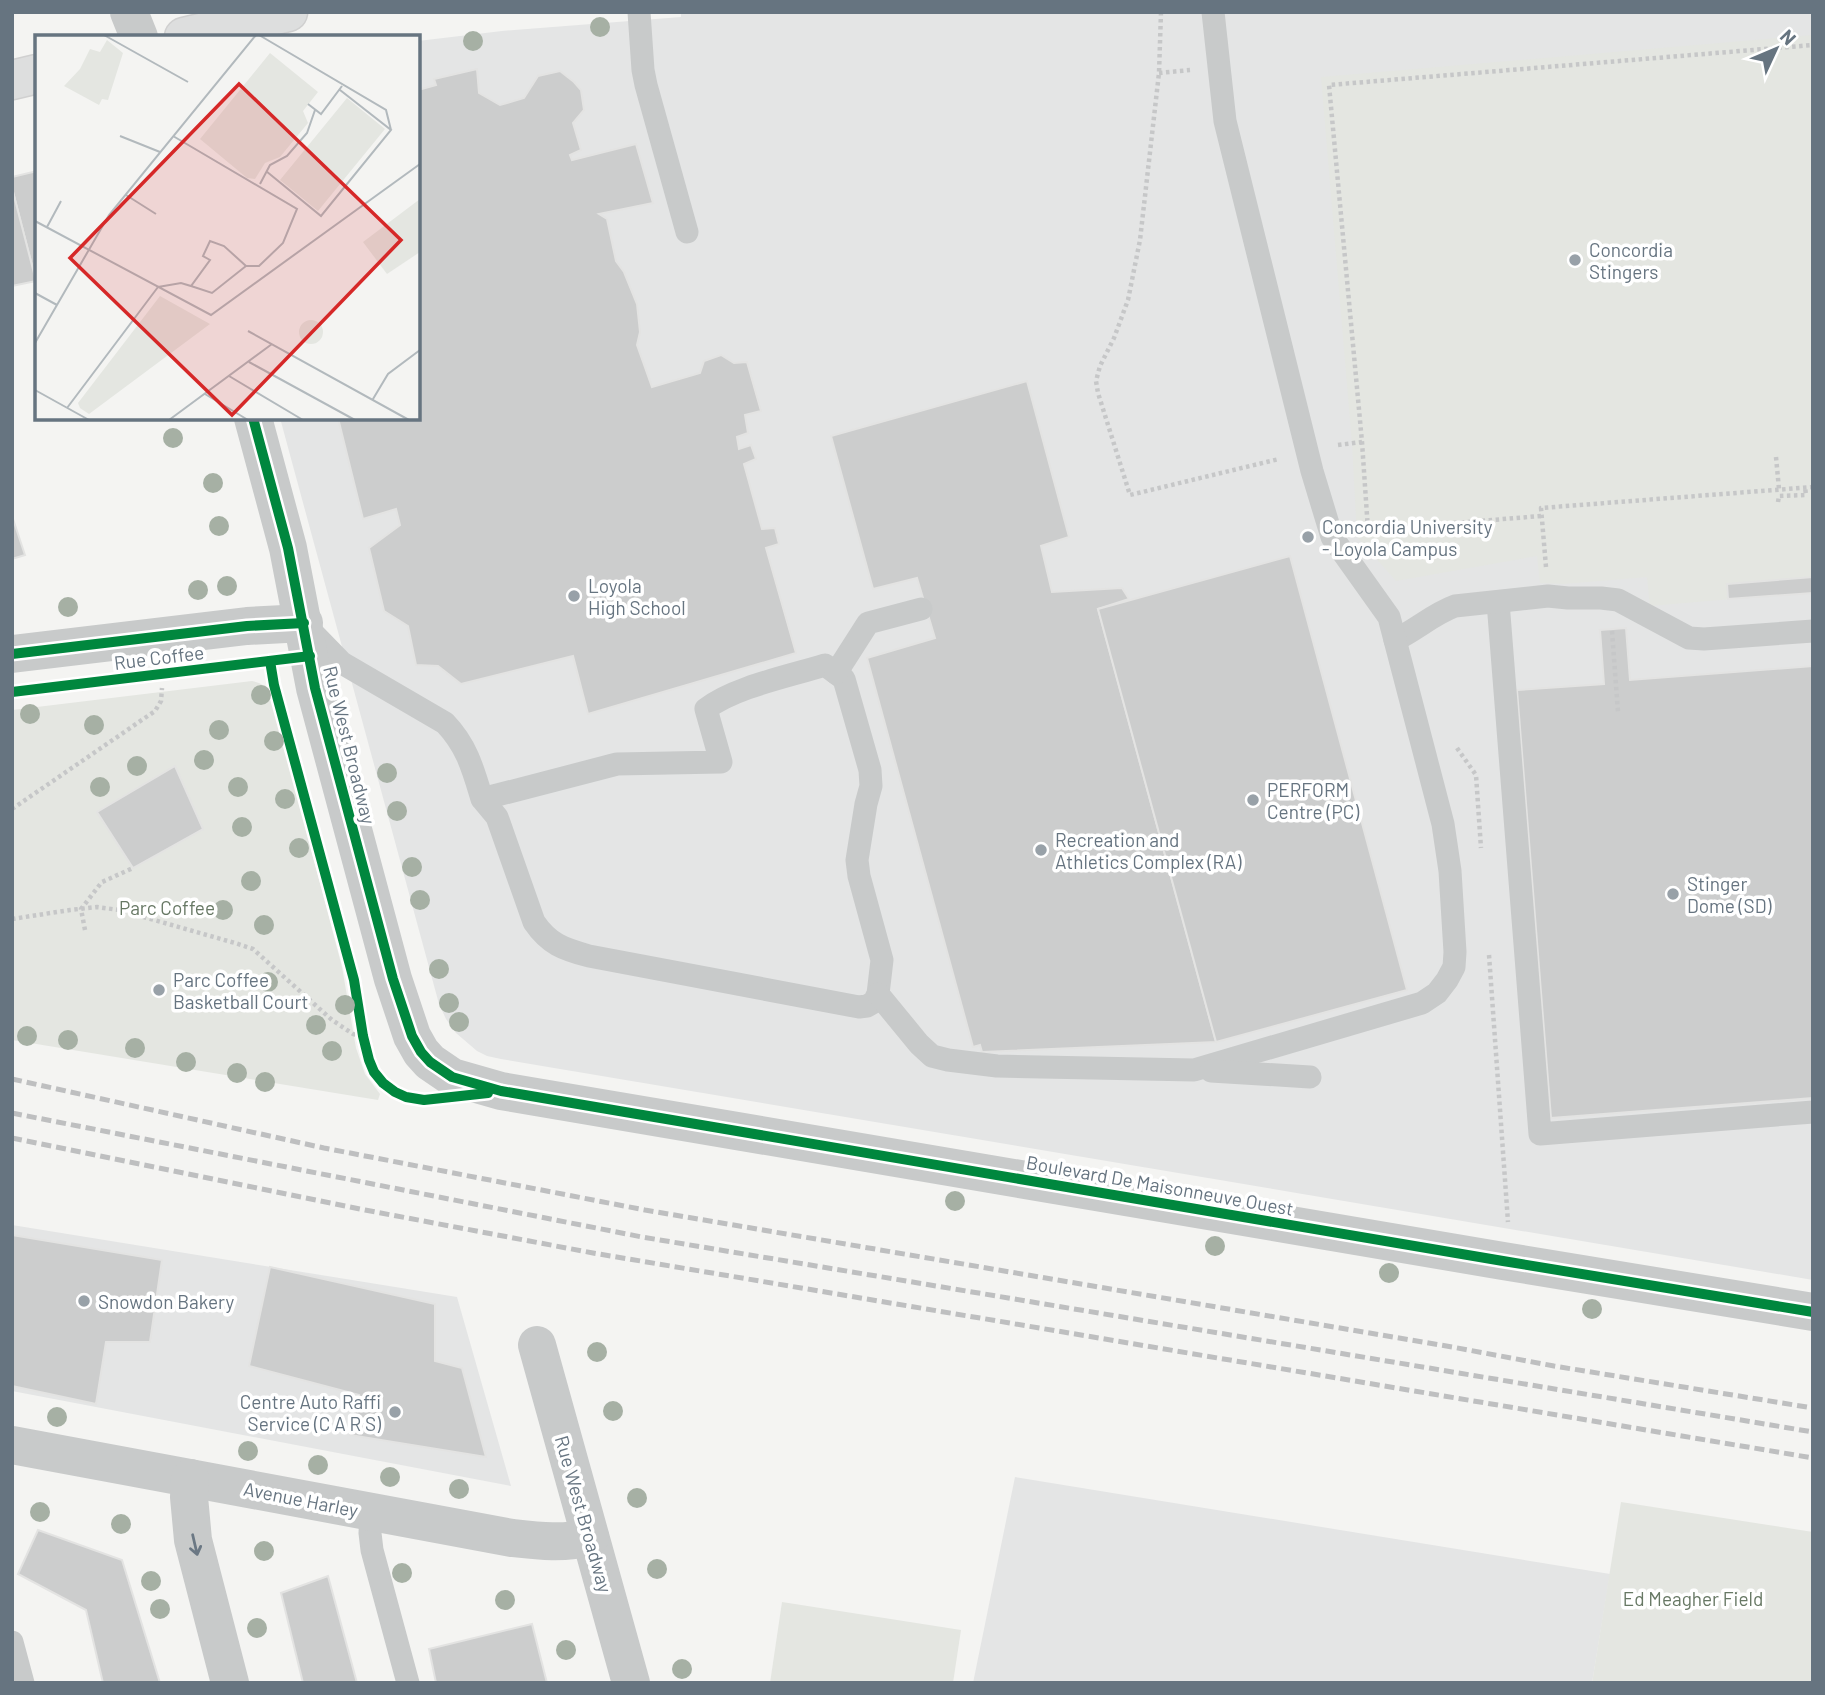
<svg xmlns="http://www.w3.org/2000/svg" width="1825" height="1695" font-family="Barlow,sans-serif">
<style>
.built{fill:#e4e5e5}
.green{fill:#e4e6e1}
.building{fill:#cccdcd;stroke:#e3e3e2;stroke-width:2}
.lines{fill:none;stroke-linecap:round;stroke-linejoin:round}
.secondary-casing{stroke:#d0d0d0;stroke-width:41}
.path{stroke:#c6c7c8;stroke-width:4.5;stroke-dasharray:3.5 3.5;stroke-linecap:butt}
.service{stroke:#c8caca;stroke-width:23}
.minor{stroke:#c8caca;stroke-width:38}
.tertiary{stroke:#c8caca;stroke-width:38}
.secondary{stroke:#dddede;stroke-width:38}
.rail{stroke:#bebfc0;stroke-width:5;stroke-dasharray:10 5;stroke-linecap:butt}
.cycleway-casing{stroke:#fff;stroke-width:15}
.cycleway{stroke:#00873e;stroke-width:10}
.tree{fill:#a6b0a4}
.oneway{stroke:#6b7884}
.poi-dot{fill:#98a1a8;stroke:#fff;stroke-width:2.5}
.labels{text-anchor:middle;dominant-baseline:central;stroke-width:7;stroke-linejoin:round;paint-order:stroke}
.poi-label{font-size:19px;fill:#667480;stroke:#fff;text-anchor:start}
.street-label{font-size:19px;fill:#667480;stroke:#fff}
.park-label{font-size:19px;fill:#677864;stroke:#fff}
.inset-road{fill:none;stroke:#b2b9bd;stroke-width:2}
.view{fill:#d62828;fill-opacity:0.15;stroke:#d62828;stroke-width:3.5}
.inset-edge{fill:none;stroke:#667480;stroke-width:3.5}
</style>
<rect width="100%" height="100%" fill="#f4f4f2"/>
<g class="built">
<polygon points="681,12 1813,12 1813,1280 501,1059 487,1056 477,1051 456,1033 446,1019 439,1004 280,418 418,418 418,41 502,31 681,17"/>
<polygon points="12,1225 457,1297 511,1486 12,1391"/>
<polygon points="1015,1477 1610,1574 1592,1683 973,1683"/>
</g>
<g class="green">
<polygon points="1813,35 1813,592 1650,606 1647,577 1563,584 1540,583 1537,556 1396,581 1357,537 1352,444 1321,77"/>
<path d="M252,681c11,2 15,6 19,16l71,270 14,81 9,26 15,20 -2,6 -366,-60v-330z"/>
<polygon points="1621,1502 1813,1532 1813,1683 1592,1683"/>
<polygon points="782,1602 961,1630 953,1683 770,1683"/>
</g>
<g class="building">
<polygon points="477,69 479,93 500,105 524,98 538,76 560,71 574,82 581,90 584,110 573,123 581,150 570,155 572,160 636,144 653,203 599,214 607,219 616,261 624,272 637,304 640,332 637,345 652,387 700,373 704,361 721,355 734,363 747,362 761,411 745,415 748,433 737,437 739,449 751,445 756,459 744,464 762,529 775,528 779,544 766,548 796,653 588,714 573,656 461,684 438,666 416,665 408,626 384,611 369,548 400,525 396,509 363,519 338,418 418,418 418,90 436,85 434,79"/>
<polygon points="37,171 37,281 36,281 12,188 12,177"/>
<polygon points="12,188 36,281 12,286"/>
<polygon points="1027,381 1069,537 1041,546 1052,592 1122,588 1129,599 1098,609 1216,1042 982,1052 980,1045 973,1047 867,658 935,638 917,578 873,589 831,436"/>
<polygon points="12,516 25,555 12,559"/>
<polygon points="1290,556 1407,990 1216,1042 1098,609"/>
<polygon points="1813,577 1813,593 1728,599 1727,584"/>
<polygon points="1626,628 1630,680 1813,666 1813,1098 1551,1118 1517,690 1604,684 1600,630"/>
<polygon points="175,766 203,829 133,868 97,812"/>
<polygon points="12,1235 162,1260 150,1342 106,1342 96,1404 12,1386"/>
<polygon points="270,1267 435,1304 435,1361 462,1368 486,1457 350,1435 359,1395 249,1366"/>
<polygon points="38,1530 122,1560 160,1683 103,1683 86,1610 18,1574"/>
<polygon points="328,1576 357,1683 303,1683 281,1593"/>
<polygon points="532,1624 547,1683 436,1683 429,1649"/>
</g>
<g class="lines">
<defs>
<g id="secondary">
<polyline points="184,37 288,12"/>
<polyline points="12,80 37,74"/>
</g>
</defs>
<use href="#secondary" class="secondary-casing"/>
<g class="path">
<polyline points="1161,12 1159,73 1140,240 1128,300 1114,338 1100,366 1096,381 1098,393 1130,495 1279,459"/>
<polyline points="1159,73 1190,70"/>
<polyline points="1338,445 1362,442"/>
<polyline points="1776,457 1779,489"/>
<polyline points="1778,502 1779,496 1806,495 1805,487"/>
<polyline points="1541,516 1368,530 1362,442 1329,85 1813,45"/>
<polyline points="1546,567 1541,508 1813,487"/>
<polyline points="1612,631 1618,712"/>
<polyline points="1457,748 1476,775 1481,848"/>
<polyline points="12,809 155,711 161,701 162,688"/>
<polyline points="12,919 70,910 97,907 119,910 235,943 253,949 332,1020 353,1034 363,1036"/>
<polyline points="85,930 81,909 102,882 133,868"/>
<polyline points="1489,955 1508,1222"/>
</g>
<g class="service">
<polyline points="639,12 643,70 646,85 687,232"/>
<polyline points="1498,602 1540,1134 1813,1112"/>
<path d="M306,626l36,37 103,60c22,23 28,46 37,76l135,-35 104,-2 -15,-53c28,-22 84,-33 119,-44l19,14 26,91 1,16 -5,18 -9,56 2,16 23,84 -4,34 -4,8 -7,4 -8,1 -270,-51c-26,-7 -40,-12 -55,-34l-37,-105 -15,-18"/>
<path d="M1395,640c21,-10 38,-26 60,-34l93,-10 20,2h33l17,2 71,38 15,1 109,-8"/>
<polyline points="836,673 868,623 921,609"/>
<polyline points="878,994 919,1044 932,1056 948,1060 997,1066 1194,1070 1422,1003 1437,993 1447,980 1454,967 1455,952 1450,871 1443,824 1389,617 1332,537 1312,471 1225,121 1213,12"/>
<polyline points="1211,1071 1310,1077"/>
<polyline points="371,1512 370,1533 372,1550 408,1683"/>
<polyline points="12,1642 23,1683"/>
</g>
<g class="minor">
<polyline points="12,654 247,626 304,623"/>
<polyline points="537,1345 631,1683"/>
<path d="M12,1445l500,93c27,3 52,6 78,-1"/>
<polyline points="190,1478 189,1497 193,1540 230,1683"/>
</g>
<g class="tertiary">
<polyline points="129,12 139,37"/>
<polyline points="253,418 288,548 315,688 393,979 412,1036 421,1052 430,1062 452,1077 501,1091 1503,1261 1813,1312"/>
</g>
<use href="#secondary" class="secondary"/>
<g class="rail">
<polyline points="12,1079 324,1148 645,1210 1452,1347 1554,1366 1813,1408"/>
<polyline points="12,1113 642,1237 1813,1432"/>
<polyline points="12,1138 365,1210 593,1253 1813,1458"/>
</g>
<defs>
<g id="cycleway">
<polyline points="253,418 288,548 315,688 393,979 412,1036 421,1052 430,1062 452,1077 501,1091 1503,1261 1813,1312"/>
<polyline points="12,654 247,626 304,623"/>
<polyline points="270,661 274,685 354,980 363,1036 369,1060 374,1072 383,1083 395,1092 406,1097 424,1100 488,1093"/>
<polyline points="12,692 310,656"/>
</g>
</defs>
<use href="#cycleway" class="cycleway-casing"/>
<use href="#cycleway" class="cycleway"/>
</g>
<g class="tree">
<circle cx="600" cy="27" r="10"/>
<circle cx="473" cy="41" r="10"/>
<circle cx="173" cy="438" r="10"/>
<circle cx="213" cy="483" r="10"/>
<circle cx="219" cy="526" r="10"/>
<circle cx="227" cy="586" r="10"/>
<circle cx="198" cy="590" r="10"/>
<circle cx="68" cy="607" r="10"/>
<circle cx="261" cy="695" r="10"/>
<circle cx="30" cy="714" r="10"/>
<circle cx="94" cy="725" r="10"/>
<circle cx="219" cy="730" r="10"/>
<circle cx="274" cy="741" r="10"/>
<circle cx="204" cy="760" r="10"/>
<circle cx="137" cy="766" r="10"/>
<circle cx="387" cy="773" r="10"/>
<circle cx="100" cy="787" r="10"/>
<circle cx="238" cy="787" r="10"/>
<circle cx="285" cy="799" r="10"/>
<circle cx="397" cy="811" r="10"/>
<circle cx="242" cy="827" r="10"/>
<circle cx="299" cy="848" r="10"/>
<circle cx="412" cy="867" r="10"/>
<circle cx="251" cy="881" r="10"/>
<circle cx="420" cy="900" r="10"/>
<circle cx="223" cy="910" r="10"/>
<circle cx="264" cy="925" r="10"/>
<circle cx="439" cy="969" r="10"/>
<circle cx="268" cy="982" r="10"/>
<circle cx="449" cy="1003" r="10"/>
<circle cx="345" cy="1005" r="10"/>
<circle cx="459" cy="1022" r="10"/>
<circle cx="316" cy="1025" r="10"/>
<circle cx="27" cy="1036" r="10"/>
<circle cx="68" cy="1040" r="10"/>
<circle cx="135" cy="1048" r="10"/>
<circle cx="332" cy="1051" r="10"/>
<circle cx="186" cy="1062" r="10"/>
<circle cx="237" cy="1073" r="10"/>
<circle cx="265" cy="1082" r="10"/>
<circle cx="955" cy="1201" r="10"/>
<circle cx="1215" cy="1246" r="10"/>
<circle cx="1389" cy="1273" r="10"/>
<circle cx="1592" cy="1309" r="10"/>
<circle cx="597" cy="1352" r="10"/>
<circle cx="613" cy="1411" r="10"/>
<circle cx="57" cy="1417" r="10"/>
<circle cx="248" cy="1451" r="10"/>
<circle cx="318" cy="1465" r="10"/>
<circle cx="390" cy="1477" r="10"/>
<circle cx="459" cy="1489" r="10"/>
<circle cx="637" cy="1498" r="10"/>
<circle cx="40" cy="1512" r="10"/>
<circle cx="121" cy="1524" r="10"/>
<circle cx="264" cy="1551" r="10"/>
<circle cx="657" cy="1569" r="10"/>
<circle cx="402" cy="1573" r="10"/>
<circle cx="151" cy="1581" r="10"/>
<circle cx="505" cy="1600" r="10"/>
<circle cx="160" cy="1609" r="10"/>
<circle cx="257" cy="1628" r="10"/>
<circle cx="566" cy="1650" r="10"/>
<circle cx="682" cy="1669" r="10"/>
</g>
<defs><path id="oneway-shaft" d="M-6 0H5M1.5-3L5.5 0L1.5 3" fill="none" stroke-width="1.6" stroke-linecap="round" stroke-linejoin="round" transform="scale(1.75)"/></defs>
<use class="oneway" href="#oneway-shaft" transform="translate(195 1545) rotate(77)"/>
<g class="poi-dot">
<circle cx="1575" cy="260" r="7"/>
<circle cx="1308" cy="537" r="7"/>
<circle cx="574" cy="596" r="7"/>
<circle cx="1253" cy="800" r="7"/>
<circle cx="1041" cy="850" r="7"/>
<circle cx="1673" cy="894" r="7"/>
<circle cx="159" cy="990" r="7"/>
<circle cx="84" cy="1301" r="7"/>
<circle cx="395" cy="1412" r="7"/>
</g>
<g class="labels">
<g class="poi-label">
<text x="1589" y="249">Concordia<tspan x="1589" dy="22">Stingers</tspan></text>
<text x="1322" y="526">Concordia University<tspan x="1322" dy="22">- Loyola Campus</tspan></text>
<text x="588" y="585">Loyola<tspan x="588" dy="22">High School</tspan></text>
<text x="1267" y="789">PERFORM<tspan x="1267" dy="22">Centre (PC)</tspan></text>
<text x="1055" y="839">Recreation and<tspan x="1055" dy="22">Athletics Complex (RA)</tspan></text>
<text x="1687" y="883">Stinger<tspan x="1687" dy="22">Dome (SD)</tspan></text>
<text x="173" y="979">Parc Coffee<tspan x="173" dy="22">Basketball Court</tspan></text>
<text x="98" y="1301">Snowdon Bakery</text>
<text x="381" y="1401" text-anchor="end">Centre Auto Raffi<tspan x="381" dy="22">Service (C A R S)</tspan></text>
</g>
<g class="street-label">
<text transform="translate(159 657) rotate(-7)">Rue Coffee</text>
<text transform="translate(350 745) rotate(76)">Rue West Broadway</text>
<text transform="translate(1160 1185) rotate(10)">Boulevard De Maisonneuve Ouest</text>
<text transform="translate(301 1499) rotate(11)">Avenue Harley</text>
<text transform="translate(584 1514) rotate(74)">Rue West Broadway</text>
</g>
<g class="park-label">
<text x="167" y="907">Parc Coffee</text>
<text x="1693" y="1598">Ed Meagher Field</text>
</g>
</g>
<g transform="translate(35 35)">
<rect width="385" height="385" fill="#f4f4f2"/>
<path d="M72,5l16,13 -15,47 -6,-1 -3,6 -35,-19 16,-17 10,-20 10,3zM235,18l48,39 -15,19 5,12 -28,34 -15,6 -10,16 -8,-1 -47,-39zM312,63l38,31 -67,82 -38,-31zM385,164v53l-33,22 -24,-32zM125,261l50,28 -121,90 -9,-6 -2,-5zM264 297a12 12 0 1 1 24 0a12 12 0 1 1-24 0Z" fill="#e4e6e1"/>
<path class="inset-road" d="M69,0l84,47M224,0l127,75 5,20M273,69l13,10 21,-28M85,101l40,16M138,101l124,73 -14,34 -24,23h-13M231,136l55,45 70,-86 -51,-40M225,149l10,-19 17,-9 20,-23 8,-23M91,160l30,19M0,186l176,94 209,-151M12,192l14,-26M123,252l23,-4 10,3 19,-26 -7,-4 7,-15 14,5 22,20 -34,27 -21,-7M0,258l22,12M213,296l161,89M0,308l74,-128 147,-180M214,327l106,58M194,341l74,44M0,355l54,30M170,359l43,26M338,364l15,-25 32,-24M32,373l91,-121M134,385l103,-76"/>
<path class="view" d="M204,49l162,156 -169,175 -162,-157z"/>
<rect width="385" height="385" class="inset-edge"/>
</g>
<rect width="1825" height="1695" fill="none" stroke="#667480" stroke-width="28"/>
<g transform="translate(1776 49) rotate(46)" stroke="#ffffff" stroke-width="5" paint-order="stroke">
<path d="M0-5L12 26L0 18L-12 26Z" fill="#667480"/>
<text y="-10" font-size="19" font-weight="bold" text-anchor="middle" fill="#667480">N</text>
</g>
</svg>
